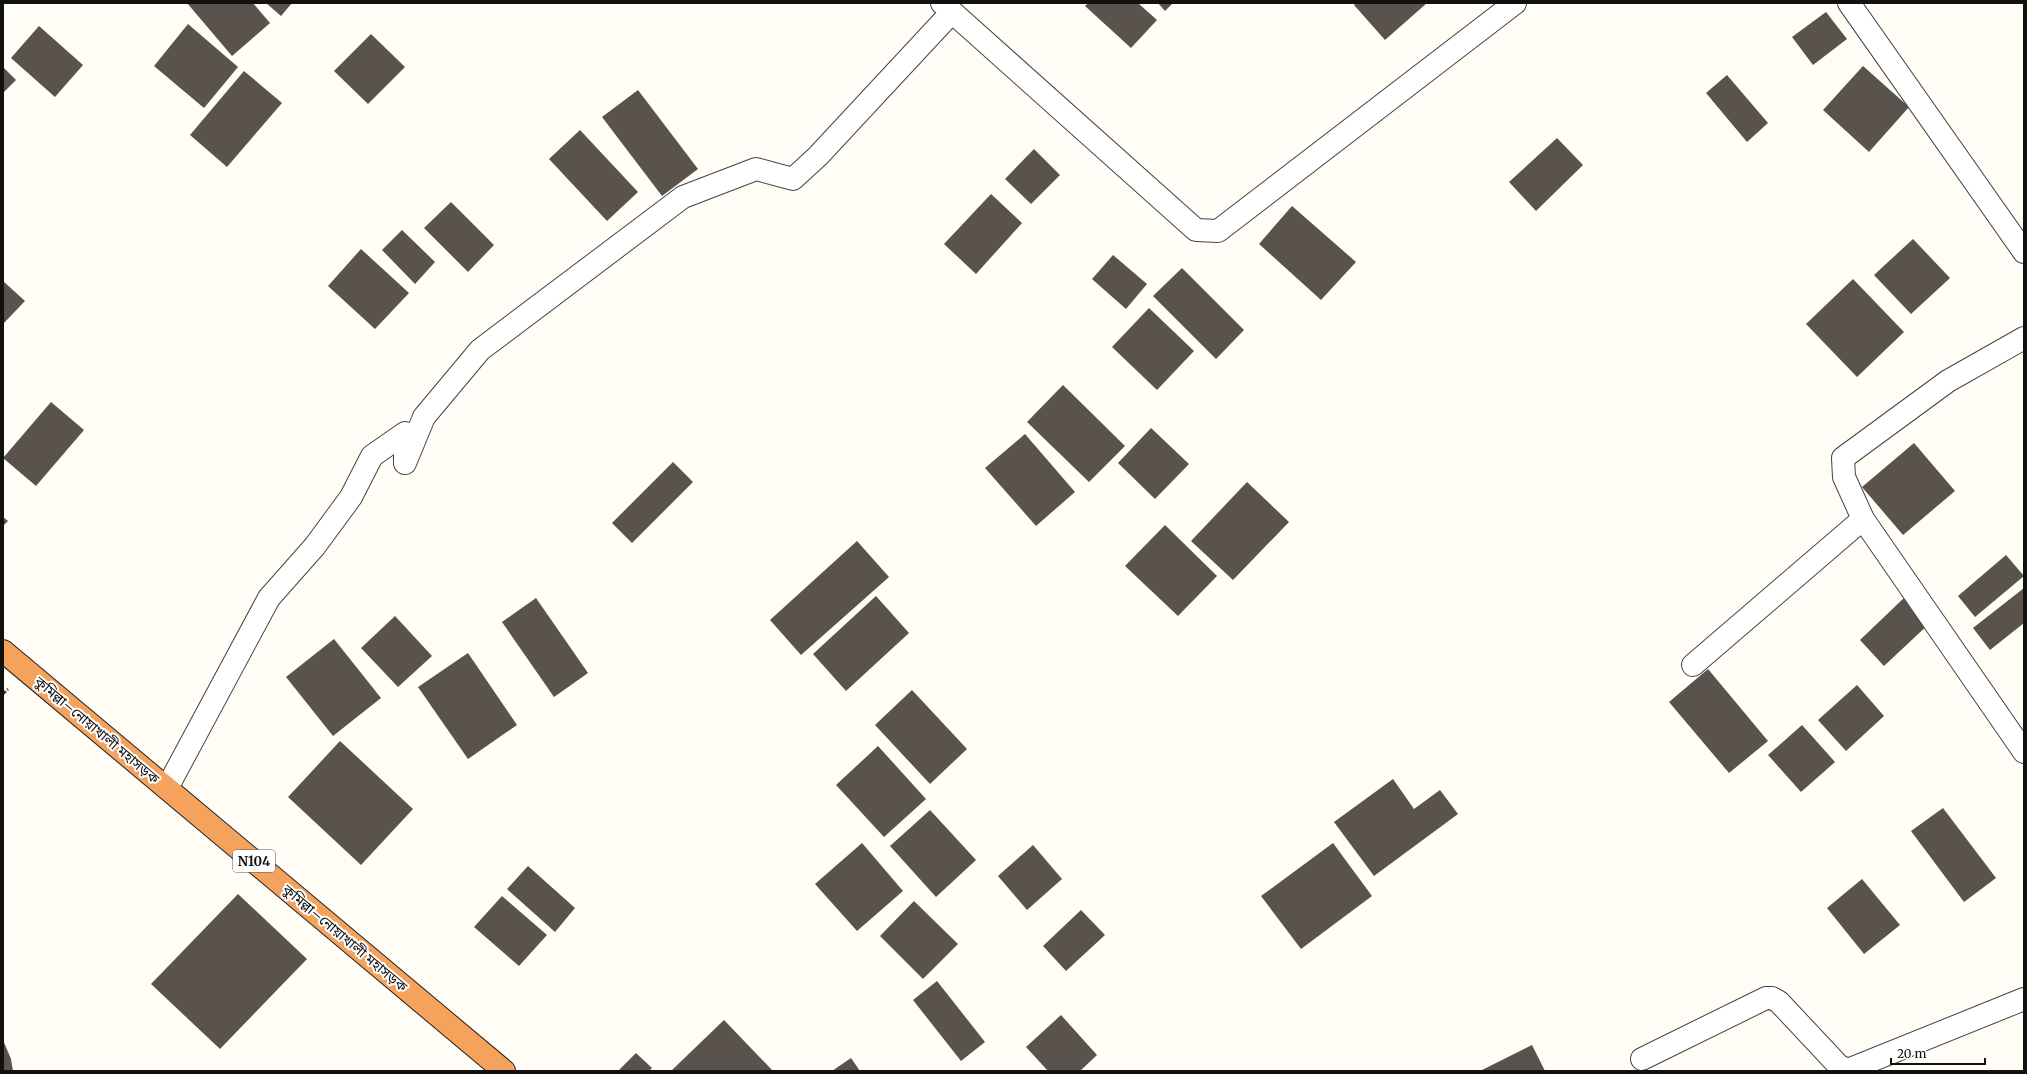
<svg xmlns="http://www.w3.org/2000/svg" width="2027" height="1074" font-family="Merriweather,'Noto Sans Bengali',serif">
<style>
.building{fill:#5a524d}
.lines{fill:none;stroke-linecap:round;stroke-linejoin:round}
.street-casing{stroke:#444;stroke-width:24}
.highway-casing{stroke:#222;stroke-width:24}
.path{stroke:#333;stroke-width:2.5;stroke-dasharray:4 2;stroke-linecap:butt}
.street{stroke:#fff;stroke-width:22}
.highway{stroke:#f5a25d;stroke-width:22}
.labels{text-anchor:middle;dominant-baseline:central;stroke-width:4;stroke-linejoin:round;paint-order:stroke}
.shield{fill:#fff;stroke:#585858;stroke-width:1}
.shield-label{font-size:13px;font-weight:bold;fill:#111}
.street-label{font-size:14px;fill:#111;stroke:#fff}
</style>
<rect width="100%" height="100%" fill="#fffdf5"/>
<g class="building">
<polygon points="187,3 253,3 270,23 232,56"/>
<polygon points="266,3 292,3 281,16"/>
<polygon points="1088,3 1138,3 1157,20 1131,48 1085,6"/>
<polygon points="1158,3 1173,3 1165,11"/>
<polygon points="1356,3 1427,3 1385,40 1354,5"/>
<polygon points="1826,12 1847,39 1813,65 1792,37"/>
<polygon points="188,24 238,67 204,108 154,66"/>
<polygon points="39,26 83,65 55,97 11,58"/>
<polygon points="371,34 405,67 368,104 334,71"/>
<polygon points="1863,66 1909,107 1869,152 1823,110"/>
<polygon points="3,67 16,80 3,93"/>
<polygon points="244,71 282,103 227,167 190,135"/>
<polygon points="1727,75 1768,123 1747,142 1706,93"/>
<polygon points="638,90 698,169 662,196 602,117"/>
<polygon points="580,130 638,192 607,221 549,159"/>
<polygon points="1557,138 1583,165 1536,211 1509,182"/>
<polygon points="1034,149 1060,175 1031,204 1005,179"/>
<polygon points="991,194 1022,223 976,274 944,244"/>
<polygon points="451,202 494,245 468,272 424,228"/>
<polygon points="1292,206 1356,262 1321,300 1259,244"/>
<polygon points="402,230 435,262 415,284 382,250"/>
<polygon points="1913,239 1950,278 1911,314 1874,275"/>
<polygon points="361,249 409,293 375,329 328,286"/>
<polygon points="1113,255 1147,284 1126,309 1092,279"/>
<polygon points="1182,268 1244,330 1216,359 1153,296"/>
<polygon points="1853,279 1904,332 1857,377 1806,324"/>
<polygon points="3,281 25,301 3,324"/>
<polygon points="1149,308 1194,351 1157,390 1112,347"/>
<polygon points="1063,385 1125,446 1089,482 1027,422"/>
<polygon points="51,402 84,430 36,486 3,458"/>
<polygon points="1151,428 1189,464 1155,499 1118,463"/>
<polygon points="1025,434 1075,492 1036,526 985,468"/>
<polygon points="1914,443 1955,491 1903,535 1862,487"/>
<polygon points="673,462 693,482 632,543 612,523"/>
<polygon points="1247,482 1289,522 1233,580 1191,541"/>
<polygon points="3,517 8,521 3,526"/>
<polygon points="1165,525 1217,576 1178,616 1125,566"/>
<polygon points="857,541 889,577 801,655 770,620"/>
<polygon points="2006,555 2024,576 1975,617 1958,596"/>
<polygon points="2024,588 2024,623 1990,650 1973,628"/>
<polygon points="876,596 909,633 846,691 813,654"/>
<polygon points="1906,596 1931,622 1884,666 1860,640"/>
<polygon points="536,598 588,673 554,697 502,622"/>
<polygon points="395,616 432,656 398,687 361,648"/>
<polygon points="334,639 381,698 333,736 286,677"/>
<polygon points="468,653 517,725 468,759 418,687"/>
<polygon points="1708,669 1768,741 1729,773 1669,702"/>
<polygon points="1857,685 1884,716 1846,751 1818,720"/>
<polygon points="912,690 967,749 930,784 875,725"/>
<polygon points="1802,725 1835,762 1801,792 1768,755"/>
<polygon points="340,741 413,809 361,865 288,797"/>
<polygon points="878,746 926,799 884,837 836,785"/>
<polygon points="1393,779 1414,809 1440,790 1458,814 1374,876 1334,822"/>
<polygon points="1943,808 1996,878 1964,902 1911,831"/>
<polygon points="930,810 976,860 936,897 890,846"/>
<polygon points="862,843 903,891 857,931 815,884"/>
<polygon points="1333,843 1372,896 1301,949 1261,896"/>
<polygon points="1033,845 1062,879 1027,910 998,876"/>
<polygon points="528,866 575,908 555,932 507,889"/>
<polygon points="1862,879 1900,925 1864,954 1827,908"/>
<polygon points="238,894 307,959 220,1049 151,984"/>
<polygon points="502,896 547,935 519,966 474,927"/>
<polygon points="914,901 958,944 923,979 880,936"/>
<polygon points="1081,910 1105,935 1066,971 1043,946"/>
<polygon points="937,981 985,1042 961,1061 913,1000"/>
<polygon points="1061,1015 1097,1055 1080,1071 1048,1071 1026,1047"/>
<polygon points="724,1020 773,1071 671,1071"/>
<polygon points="3,1040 11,1059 13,1071 3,1071"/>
<polygon points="1532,1045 1545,1071 1480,1071"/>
<polygon points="636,1053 652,1068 649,1071 618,1071"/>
<polygon points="851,1058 860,1071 832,1071"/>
</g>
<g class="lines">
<defs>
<g id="street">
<polyline points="942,3 1196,230 1218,231 1515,3"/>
<polyline points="1849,3 2024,252"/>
<polyline points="2024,338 1948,381 1843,458 1844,477 1863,519 2024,752"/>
<polyline points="1693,665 1863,519"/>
<polyline points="167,788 269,598 315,546 351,497 372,456 405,433 405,463 424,417 480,350 683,197 756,169 793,179 818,156 952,12"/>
<polyline points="1642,1059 1766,998 1772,998 1779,1002 1839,1066 1848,1070 2024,999"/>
</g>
<polyline id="highway" points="3,651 504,1071"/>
</defs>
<use href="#street" class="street-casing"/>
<use href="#highway" class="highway-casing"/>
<polyline class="path" points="3,694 8,689"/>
<use href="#street" class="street"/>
<use href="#highway" class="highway"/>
</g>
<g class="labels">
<rect class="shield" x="233" y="850" width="42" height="22" rx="3"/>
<g class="shield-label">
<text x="254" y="861">N104</text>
</g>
<g class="street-label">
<text transform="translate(97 730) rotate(40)">কুমিল্লা–নোয়াখালী মহাসড়ক</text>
<text transform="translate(345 938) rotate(40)">কুমিল্লা–নোয়াখালী মহাসড়ক</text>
</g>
</g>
<rect width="2027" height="1074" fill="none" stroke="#111111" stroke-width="8"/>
<path d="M1891 1058v6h94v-6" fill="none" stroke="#111111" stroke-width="2"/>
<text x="1897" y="1058" font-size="12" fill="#111111" stroke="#ffffff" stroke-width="3" paint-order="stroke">20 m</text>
</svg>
